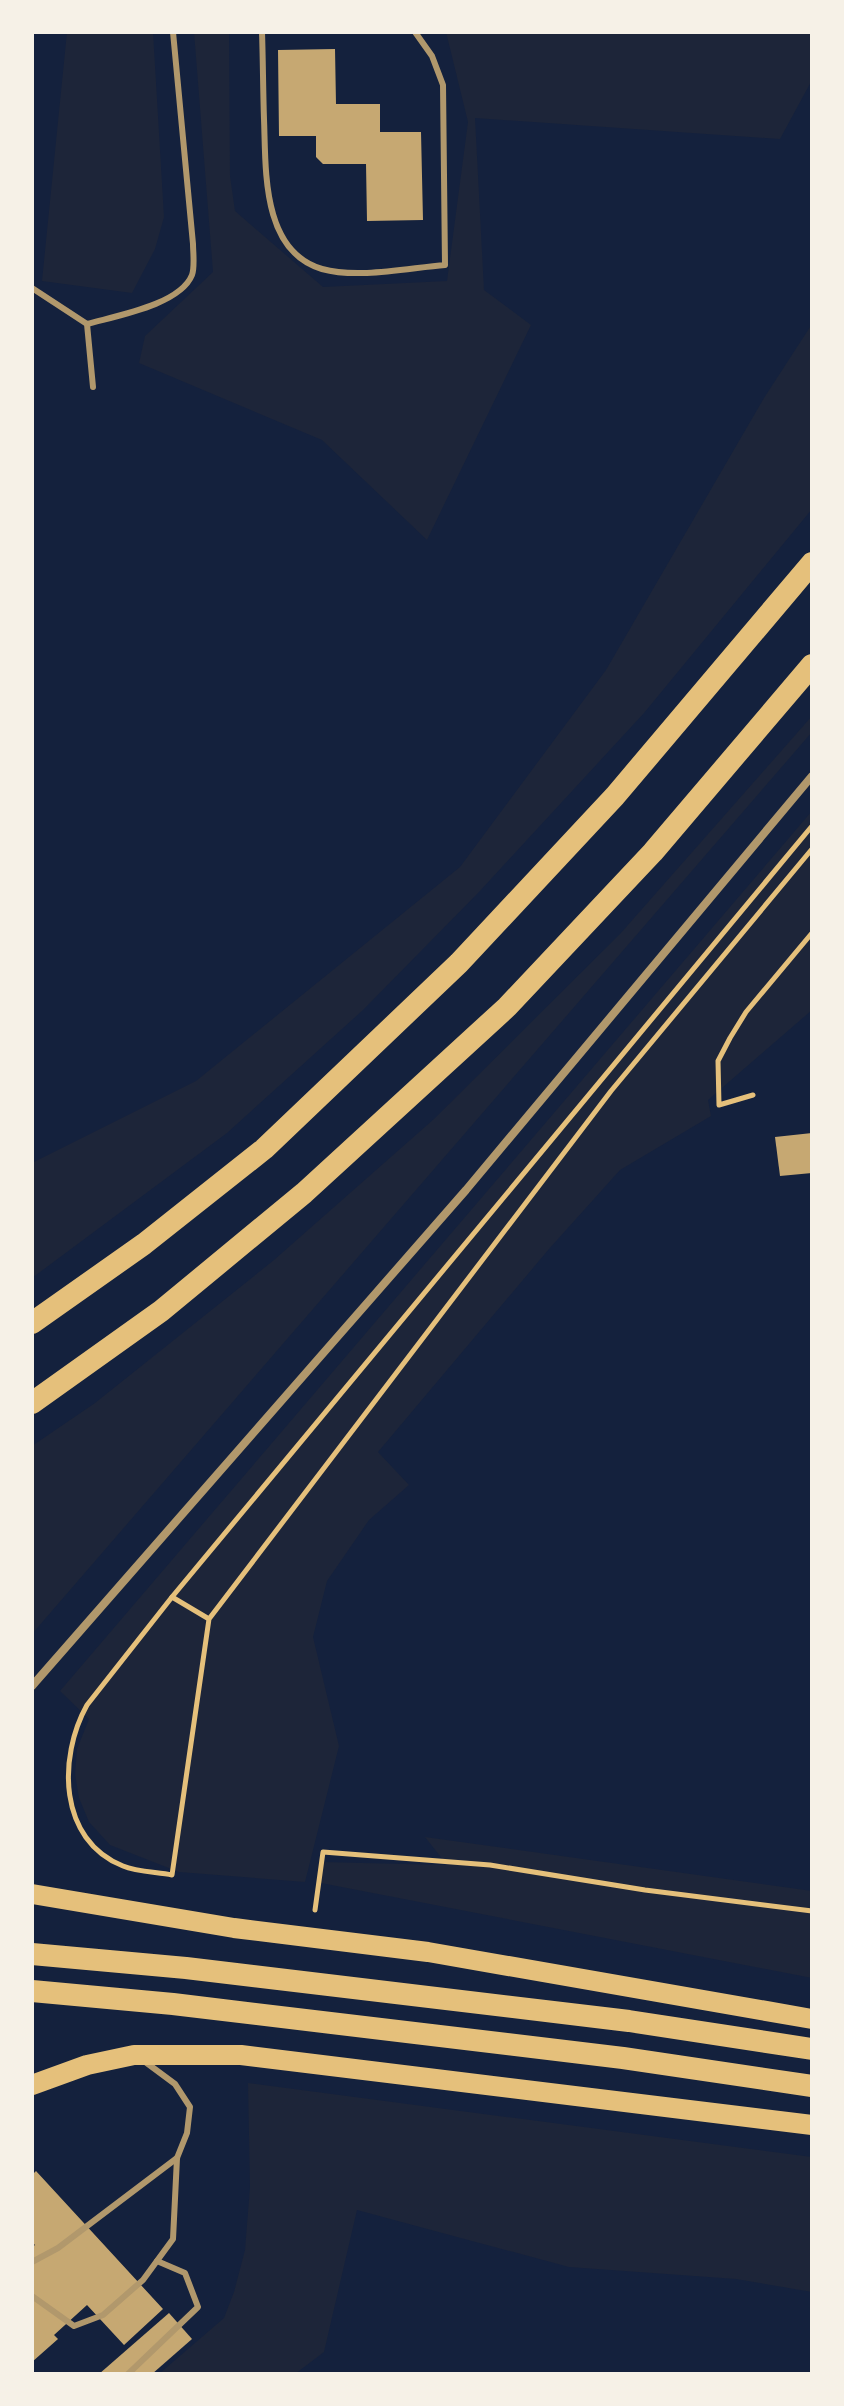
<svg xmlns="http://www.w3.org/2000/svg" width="844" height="2406" font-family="'Noto Sans',sans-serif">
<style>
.green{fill:#1d2539}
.building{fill:#c6a872}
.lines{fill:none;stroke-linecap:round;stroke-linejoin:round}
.path{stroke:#e5c07b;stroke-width:5}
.service{stroke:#b1986c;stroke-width:6}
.minor{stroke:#b1986c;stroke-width:8}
.primary{stroke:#e5c07b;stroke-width:20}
.trunk{stroke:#e5c07b;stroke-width:22}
</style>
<rect width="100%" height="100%" fill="#14213d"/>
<g class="green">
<polygon points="67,32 153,32 164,217 155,249 132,293 42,281"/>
<polygon points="194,32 229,32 230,176 235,211 323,287 447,281 468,122 446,32 812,32 812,80 780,139 475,118 484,290 531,325 427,540 322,440 139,363 145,336 213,272"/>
<polygon points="812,324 812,509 644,713 479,892 363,1010 227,1133 32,1278 32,1163 196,1081 460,867 606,670 764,398"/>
<polygon points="812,716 812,732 32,1634 32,1446 95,1403 274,1260 434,1119 620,934"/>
<polygon points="812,811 812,1010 708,1100 711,1116 620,1170 549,1249 378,1452 409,1485 369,1520 327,1581 313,1637 339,1746 305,1882 179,1872 110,1845 89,1822 79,1798 75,1774 77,1749 89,1719 60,1691"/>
<polygon points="425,1837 812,1891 812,1978 321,1883 321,1862 447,1865"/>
<polygon points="248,2083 812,2157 812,2292 736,2279 569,2267 357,2210 324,2352 295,2374 159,2374 224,2318 234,2292 245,2250 250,2187"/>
</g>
<g class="building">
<polygon points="335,49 336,104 380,104 380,132 421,132 423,220 367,221 366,164 323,164 316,157 316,136 279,136 278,50"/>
<polygon points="812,1133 812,1173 780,1176 775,1137"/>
<polygon points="36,2171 163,2309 124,2345 87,2305 54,2335 58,2339 32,2362 32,2247 35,2245 32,2242 32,2175"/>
<polygon points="169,2313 192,2339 152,2374 99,2374"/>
</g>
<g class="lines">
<g class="path">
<polyline points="753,1095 719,1105 718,1061 730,1038 746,1012 812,933"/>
<polyline points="172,1597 812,826"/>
<path d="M209,1619l-37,256c-15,-3 -35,-3 -49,-9 -65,-26 -65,-109 -36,-161l85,-108 37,22 402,-528 201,-242"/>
<polyline points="315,1910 323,1852 490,1865 645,1890 812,1911"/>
</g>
<g class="service">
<path d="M262,32c1,29 1,58 2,87 2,49 -3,132 58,150 36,10 86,-1 123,-4l-2,-180 -11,-29 -17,-24"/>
<polyline points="32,288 87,324 93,387"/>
<path d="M87,324c28,-8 93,-19 105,-49 3,-8 1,-23 1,-31l-20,-212"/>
<polyline points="32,2262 58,2248 177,2158"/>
<polyline points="32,2296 74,2326 103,2315 143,2280 173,2239 177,2158 187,2133 190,2107 175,2084 144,2061"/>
<polyline points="128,2374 198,2307 185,2273 157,2261"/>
</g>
<polyline class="minor" points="32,1686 466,1190 812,776"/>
<g class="primary">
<polyline points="32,1894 234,1928 428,1952 812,2019"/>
<polyline points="32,2085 87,2065 134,2055 241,2055 812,2125"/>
</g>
<g class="trunk">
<polyline points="32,1323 144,1244 264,1149 459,963 615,796 812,563"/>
<polyline points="32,1403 161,1311 304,1193 507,1007 653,852 812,665"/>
<polyline points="32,1954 186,1968 629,2021 812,2049"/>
<polyline points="32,1991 173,2004 623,2058 812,2086"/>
</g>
</g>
<rect width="844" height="2406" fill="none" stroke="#f6f1e7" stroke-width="68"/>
</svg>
